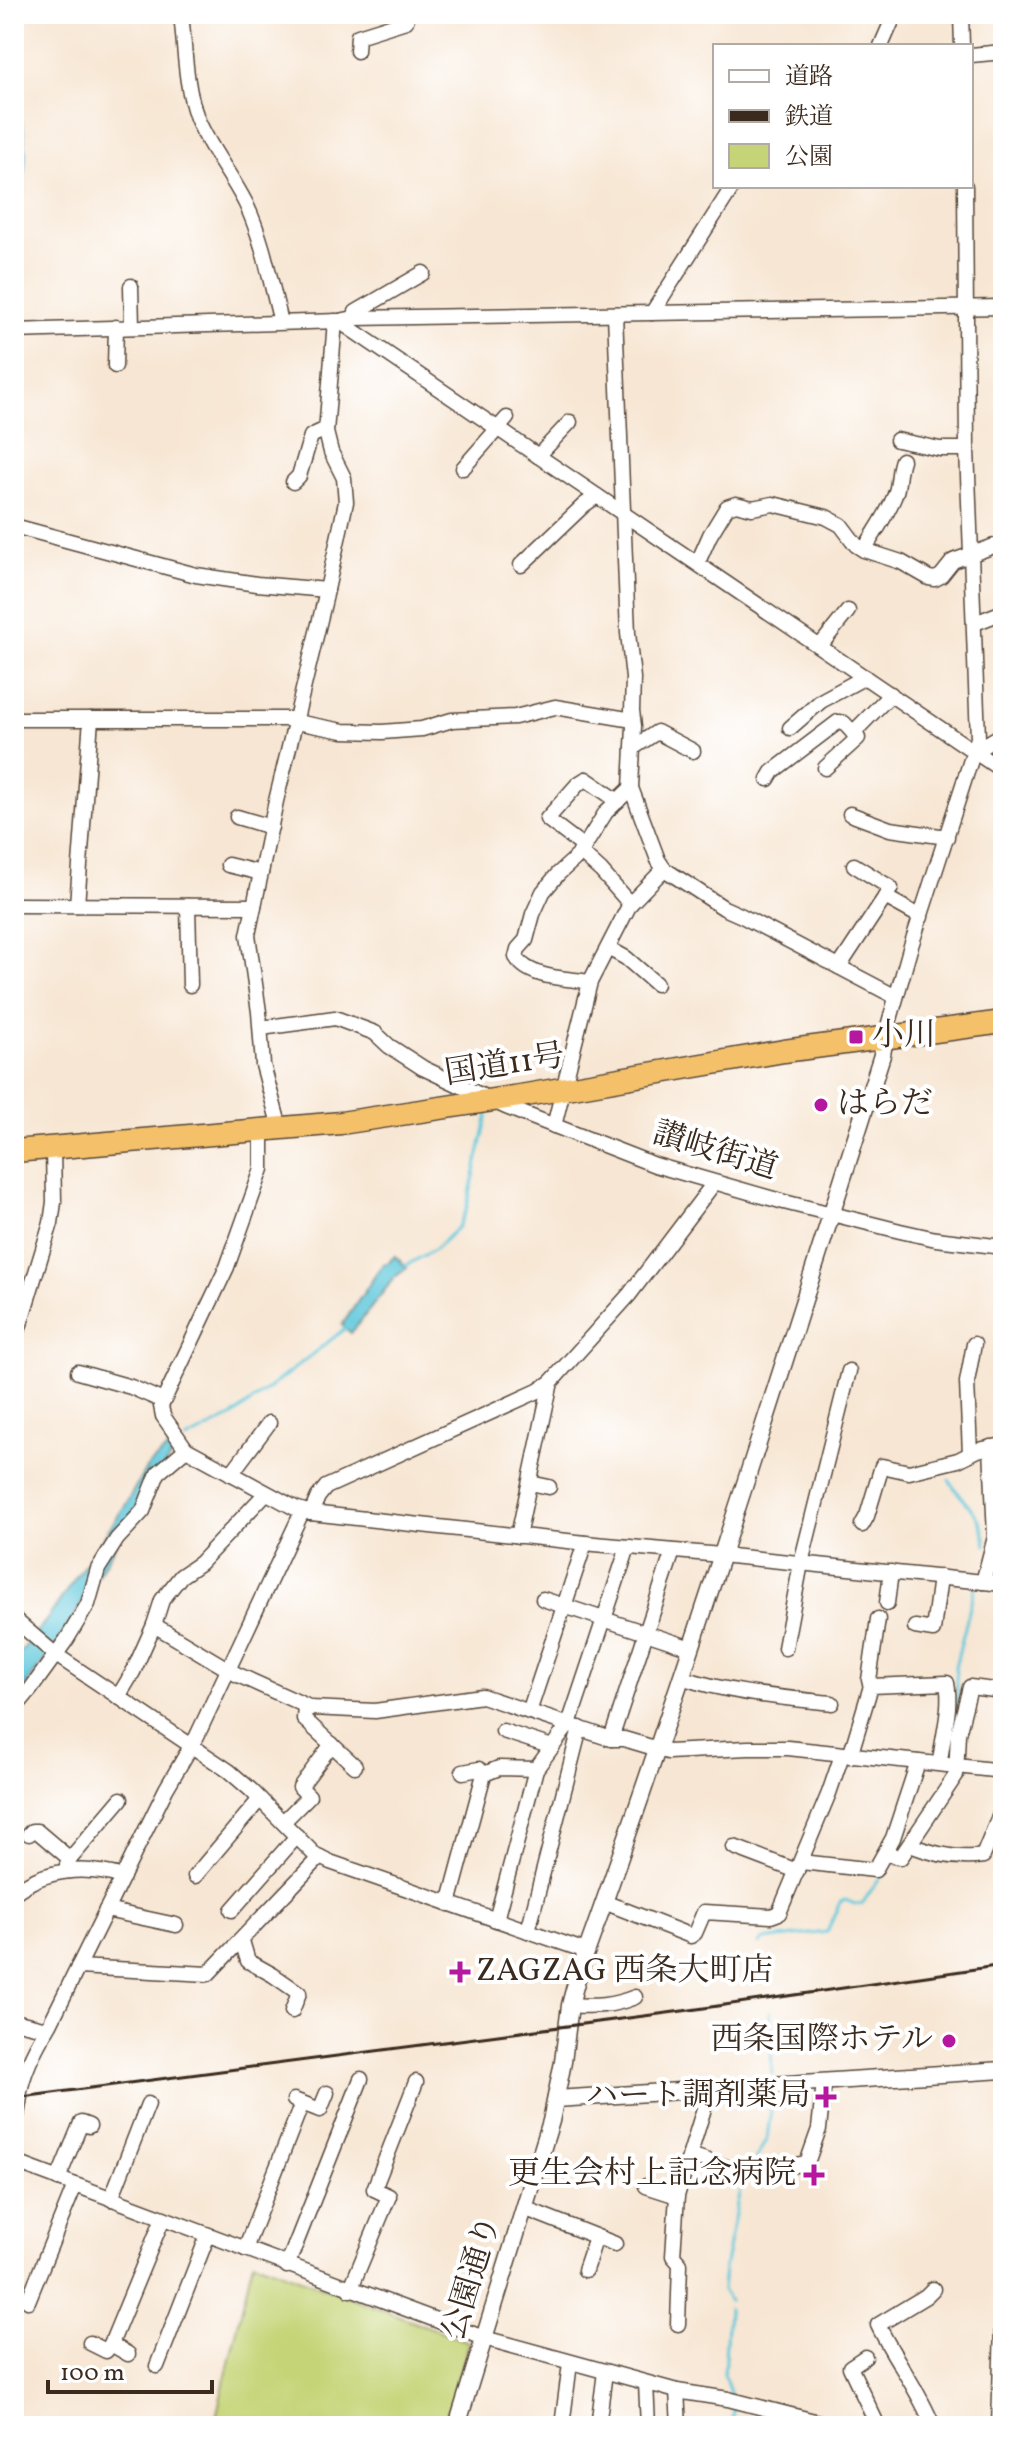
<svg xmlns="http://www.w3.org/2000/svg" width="1017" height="2440" font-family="Vollkorn,'Noto Serif JP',serif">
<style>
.green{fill:#c5d476;stroke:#807f4a;stroke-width:2}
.water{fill:#5fc8db;stroke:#4d797c;stroke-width:2}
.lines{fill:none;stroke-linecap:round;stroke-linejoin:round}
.stream{stroke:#5fc8db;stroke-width:3}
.river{stroke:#5fc8db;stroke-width:20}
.minor-casing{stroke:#574639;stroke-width:17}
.tertiary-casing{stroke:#574639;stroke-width:19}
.trunk-casing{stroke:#574639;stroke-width:25}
.minor{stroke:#fff;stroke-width:14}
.tertiary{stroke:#fff;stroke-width:16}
.trunk{stroke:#f4c16a;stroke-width:22}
.rail{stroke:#3b2a1e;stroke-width:3}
.poi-dot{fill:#b5179e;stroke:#fff;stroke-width:3}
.labels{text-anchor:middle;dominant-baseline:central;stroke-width:8;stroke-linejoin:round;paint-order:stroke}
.poi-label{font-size:32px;fill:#3b2a1e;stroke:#fff;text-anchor:start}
.street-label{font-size:32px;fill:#3b2a1e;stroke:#fff}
</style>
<rect width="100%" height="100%" fill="#fff"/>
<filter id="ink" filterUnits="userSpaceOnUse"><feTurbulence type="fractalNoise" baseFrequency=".0125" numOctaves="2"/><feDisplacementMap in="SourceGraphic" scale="16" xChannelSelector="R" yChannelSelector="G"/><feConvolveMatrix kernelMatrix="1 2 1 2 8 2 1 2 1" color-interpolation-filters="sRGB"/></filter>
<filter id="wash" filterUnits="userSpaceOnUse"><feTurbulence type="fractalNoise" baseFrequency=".006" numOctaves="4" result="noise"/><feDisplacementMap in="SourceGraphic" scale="32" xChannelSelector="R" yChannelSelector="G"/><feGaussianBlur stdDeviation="1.8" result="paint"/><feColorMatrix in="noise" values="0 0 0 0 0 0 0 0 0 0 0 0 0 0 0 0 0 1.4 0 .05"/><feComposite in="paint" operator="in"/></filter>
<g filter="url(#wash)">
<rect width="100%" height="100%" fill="#f7e6d3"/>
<polygon class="green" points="253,2261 469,2342 443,2426 214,2426"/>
<g class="water">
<polygon points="395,1256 407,1268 395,1277 351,1333 342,1325 383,1264 388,1263"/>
<polygon points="175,1443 177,1448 147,1490 62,1637 14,1701 14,1660 48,1618 124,1507 144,1472 150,1464"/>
</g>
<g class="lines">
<g class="stream">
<polyline points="405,1266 435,1249 458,1227 466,1211 488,1114"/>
<polyline points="186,1440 233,1416 346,1328"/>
<path d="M949,1480c15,25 34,32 37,65"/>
<polyline points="953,1724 958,1693 955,1667 975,1587"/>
<polyline points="759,1944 763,1940 827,1932 840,1902 845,1900 855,1904 862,1904 891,1861"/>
<polyline points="770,2012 772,2074"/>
<polyline points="729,2301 722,2290 724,2269 740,2189 767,2138 773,2095"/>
<polyline points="728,2309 724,2375 731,2396"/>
<polyline points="731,2426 734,2407"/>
</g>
<polyline class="river" points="14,126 17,154 14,192"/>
</g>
</g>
<g filter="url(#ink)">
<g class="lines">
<defs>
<g id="minor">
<path d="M181,14c4,34 4,72 16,104 12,30 34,56 49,86 18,38 24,77 35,118"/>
<polyline points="961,14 962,46"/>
<polyline points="881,46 895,14"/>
<polyline points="357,51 358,36 406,21 408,14"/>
<polyline points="971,55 1003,52"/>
<polyline points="131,286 132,327"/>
<polyline points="652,313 733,186"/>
<polyline points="615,314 628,633 633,678 632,711 634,726 631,788 658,860 664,869 724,908 742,916 896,997"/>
<polyline points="354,318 356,312 423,273"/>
<polyline points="339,321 1003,771"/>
<polyline points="14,331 339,321 354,318 1003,307"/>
<polyline points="115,366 116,327"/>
<polyline points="897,440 940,449 967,449"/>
<polyline points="538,456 570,422"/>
<polyline points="463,468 507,418"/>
<polyline points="293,482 299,476 311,436 326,429"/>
<polyline points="14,526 196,575 257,584 327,590"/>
<path d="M864,550c11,-19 25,-37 32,-58 3,-10 2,-21 6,-32"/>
<polyline points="698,562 710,535 727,507 736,504 752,508 773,504 826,517 841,525 856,545 864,550 901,562 929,578 935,579 941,576 953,561 994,546"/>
<polyline points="521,565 584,505 597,496"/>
<polyline points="975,623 1003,612"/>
<polyline points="820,646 848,611"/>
<polyline points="14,719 297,719"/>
<polyline points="296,722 343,731 382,732 422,729 452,720 515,717 555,707 633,720"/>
<polyline points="790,728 821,701 865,677"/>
<polyline points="853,733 891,694"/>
<polyline points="633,748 657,732 693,751"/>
<polyline points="975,751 1003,734"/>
<polyline points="768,779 772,772 838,722 844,723 858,738 825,768"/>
<polyline points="850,814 890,829 947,837"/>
<polyline points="237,817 271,827"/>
<polyline points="584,847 547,819 578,784 586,779 618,801"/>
<polyline points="580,852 601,871 630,904"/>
<polyline points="228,865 261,873"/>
<polyline points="885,897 921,917"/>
<polyline points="14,905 254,906"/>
<polyline points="77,905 91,719"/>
<polyline points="188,906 190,985"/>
<polyline points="608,948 626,958 656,984"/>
<polyline points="839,967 891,888 854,865"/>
<path d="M590,982c-23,-4 -61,-3 -74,-25l2,-8 8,-9 7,-26 10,-22 15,-18 21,-19 27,-43 25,-24"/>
<polyline points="261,1028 335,1018 375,1033 389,1046 423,1068 506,1107 655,1165 784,1202 900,1231 936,1239 1003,1247"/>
<polyline points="885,1037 910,949 978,738 967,449 965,186"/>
<polyline points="554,1126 590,982 630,904 664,869"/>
<polyline points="280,1128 263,1065 259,1012 248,935 276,801 325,599 346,502 344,478 331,452 326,432 335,321"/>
<polyline points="262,1130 262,1169 227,1267 161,1406 163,1416 186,1449 295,1508 311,1513 595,1544 721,1555 1003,1584"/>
<polyline points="14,1344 51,1223 54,1202 53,1148"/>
<polyline points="78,1372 131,1387 163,1401"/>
<polyline points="970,1454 967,1382 974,1344"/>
<polyline points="231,1474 269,1423"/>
<polyline points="530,1483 549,1487"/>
<polyline points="311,1513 318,1497 326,1487 538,1391 551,1382 629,1295 714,1183"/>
<polyline points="862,1525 867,1516 882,1466 909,1472 958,1460 978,1450 1003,1445"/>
<polyline points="518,1536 551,1382"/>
<polyline points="983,1582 995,1537 991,1447"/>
<polyline points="543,1599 691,1648"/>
<polyline points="887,1603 891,1572"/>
<polyline points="14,1619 56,1655 229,1771 251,1790 314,1854 330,1862 586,1951"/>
<polyline points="154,1625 236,1674 311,1708 375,1711 482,1696 611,1739 624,1739 668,1752 748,1748 788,1748 1003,1771"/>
<polyline points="915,1627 933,1630 940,1577"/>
<polyline points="785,1648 801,1563 849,1371"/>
<path d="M681,1677c45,16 104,21 151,26"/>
<polyline points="871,1686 869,1680 878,1619"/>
<polyline points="118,1697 133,1672 154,1625 162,1600 181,1576 200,1563 266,1493"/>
<polyline points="305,1706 304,1719 355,1766"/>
<polyline points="14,1709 30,1690 67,1639 88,1604 98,1569 117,1539 143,1511 158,1473 186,1449"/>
<polyline points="529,1712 585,1543"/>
<polyline points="503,1731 552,1747"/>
<polyline points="611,1739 673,1551"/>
<path d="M850,1756l21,-70 76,-3c5,26 -5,54 -7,80"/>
<polyline points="463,1772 479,1769 484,1774 499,1768 536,1769"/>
<polyline points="283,1822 309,1796 300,1787 332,1744"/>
<polyline points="29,1834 32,1831 37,1831 70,1859"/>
<path d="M910,1845c23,9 49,15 73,11l20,-49"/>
<polyline points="734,1847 797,1871"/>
<polyline points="885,1854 901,1857 956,1775 958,1734 970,1687 1003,1691"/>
<polyline points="801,1862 875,1870 893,1838 918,1762"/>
<polyline points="68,1871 67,1865 70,1859 121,1799"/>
<polyline points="195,1876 260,1799"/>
<path d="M14,1893c31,-25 72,-27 109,-16"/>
<polyline points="604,1902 691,1936 695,1933 704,1912 771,1916 779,1913 829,1793 842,1755"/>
<polyline points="449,1904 484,1774"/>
<polyline points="106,1910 176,1925"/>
<polyline points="232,1910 297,1836"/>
<polyline points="496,1920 536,1769 569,1724 628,1547"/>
<polyline points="528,1931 580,1728"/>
<polyline points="242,1941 248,1961 273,1975 299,1993 292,2011"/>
<polyline points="78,1967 208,1974 320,1857"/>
<path d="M570,2005c24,2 43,1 65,-8"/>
<polyline points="14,2021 47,2029"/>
<path d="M19,2097c4,-27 17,-51 31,-73l116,-235 31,-53 105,-224"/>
<polyline points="294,2100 320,2110 327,2093"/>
<polyline points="690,2155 729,2168"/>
<polyline points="14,2162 484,2338 677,2391 728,2399 834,2426"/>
<polyline points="757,2172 807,2163 819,2129 824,2082"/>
<polyline points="58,2179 81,2123 89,2126"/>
<polyline points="646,2186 677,2196"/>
<polyline points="111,2199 148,2104"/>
<polyline points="524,2208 615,2244"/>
<polyline points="245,2249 302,2103"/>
<polyline points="287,2266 361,2079"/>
<polyline points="585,2270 596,2237"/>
<polyline points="350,2290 389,2196 374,2189 416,2082"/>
<polyline points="28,2301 75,2185"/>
<polyline points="678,2324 680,2264 673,2256 677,2196 710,2089"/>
<polyline points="90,2343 106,2351 111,2344 163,2218"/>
<polyline points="111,2344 128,2354"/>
<polyline points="865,2357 850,2367 878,2426"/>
<polyline points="157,2366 208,2235"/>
<polyline points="646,2383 648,2426"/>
<polyline points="677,2391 679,2426"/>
<polyline points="562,2426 570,2363"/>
<polyline points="598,2426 605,2372"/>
<path d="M933,2426c-14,-36 -38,-66 -55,-101l48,-29 7,-7"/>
<polyline points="999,2426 1003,2293"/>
</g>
<g id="tertiary">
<polyline points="556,2099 1003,2070"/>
<polyline points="14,2127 19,2097"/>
<path d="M457,2426l94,-305 12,-59 7,-57 8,-30c110,-304 206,-613 304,-920l3,-18"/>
</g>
<polyline id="trunk" points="14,1151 341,1123 526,1095 784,1051 1003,1022"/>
</defs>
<use href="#minor" class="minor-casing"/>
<use href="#tertiary" class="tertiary-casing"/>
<use href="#trunk" class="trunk-casing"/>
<use href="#minor" class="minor"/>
<use href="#tertiary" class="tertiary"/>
<use href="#trunk" class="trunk"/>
<polyline class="rail" points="14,2098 690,2010 1003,1965"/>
</g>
</g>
<g class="poi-dot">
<rect x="848" y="1029" width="16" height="16" rx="4"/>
<circle cx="821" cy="1105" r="8"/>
<path d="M456 1960h8v8h8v8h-8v8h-8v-8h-8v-8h8z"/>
<circle cx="949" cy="2041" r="8"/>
<path d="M822 2085h8v8h8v8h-8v8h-8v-8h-8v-8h8z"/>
<path d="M810 2163h8v8h8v8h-8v8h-8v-8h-8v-8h8z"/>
</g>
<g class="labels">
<g class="poi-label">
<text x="872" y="1037">小川</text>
<text x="837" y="1105">はらだ</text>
<text x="476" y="1972">ZAGZAG 西条大町店</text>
<text x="933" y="2041" text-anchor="end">西条国際ホテル</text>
<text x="810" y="2097" text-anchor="end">ハート調剤薬局</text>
<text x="796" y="2175" text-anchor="end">更生会村上記念病院</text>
</g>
<g class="street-label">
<text transform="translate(505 1066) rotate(-9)">国道11号</text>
<text transform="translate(715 1152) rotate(17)">讃岐街道</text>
<text transform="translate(473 2278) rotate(-73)">公園通り</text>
</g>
</g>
<rect width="1017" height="2440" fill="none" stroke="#fff" stroke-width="48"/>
<rect x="713" y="44" width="260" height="144" fill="#ffffff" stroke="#b1aaa5" stroke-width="2"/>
<rect x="729" y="70" width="40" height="12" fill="#ffffff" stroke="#b1aaa5" stroke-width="2"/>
<text x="785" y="84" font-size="24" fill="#3b2a1e">道路</text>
<rect x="729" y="110" width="40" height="12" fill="#3b2a1e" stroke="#b1aaa5" stroke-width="2"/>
<text x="785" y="124" font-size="24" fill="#3b2a1e">鉄道</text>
<rect x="729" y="144" width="40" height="24" fill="#c5d476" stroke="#b1aaa5" stroke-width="2"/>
<text x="785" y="164" font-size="24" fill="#3b2a1e">公園</text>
<path d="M48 2380v12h164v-12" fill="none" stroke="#3b2a1e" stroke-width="4"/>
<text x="60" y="2380" font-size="24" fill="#3b2a1e" stroke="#ffffff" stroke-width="6" paint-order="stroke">100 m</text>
</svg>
